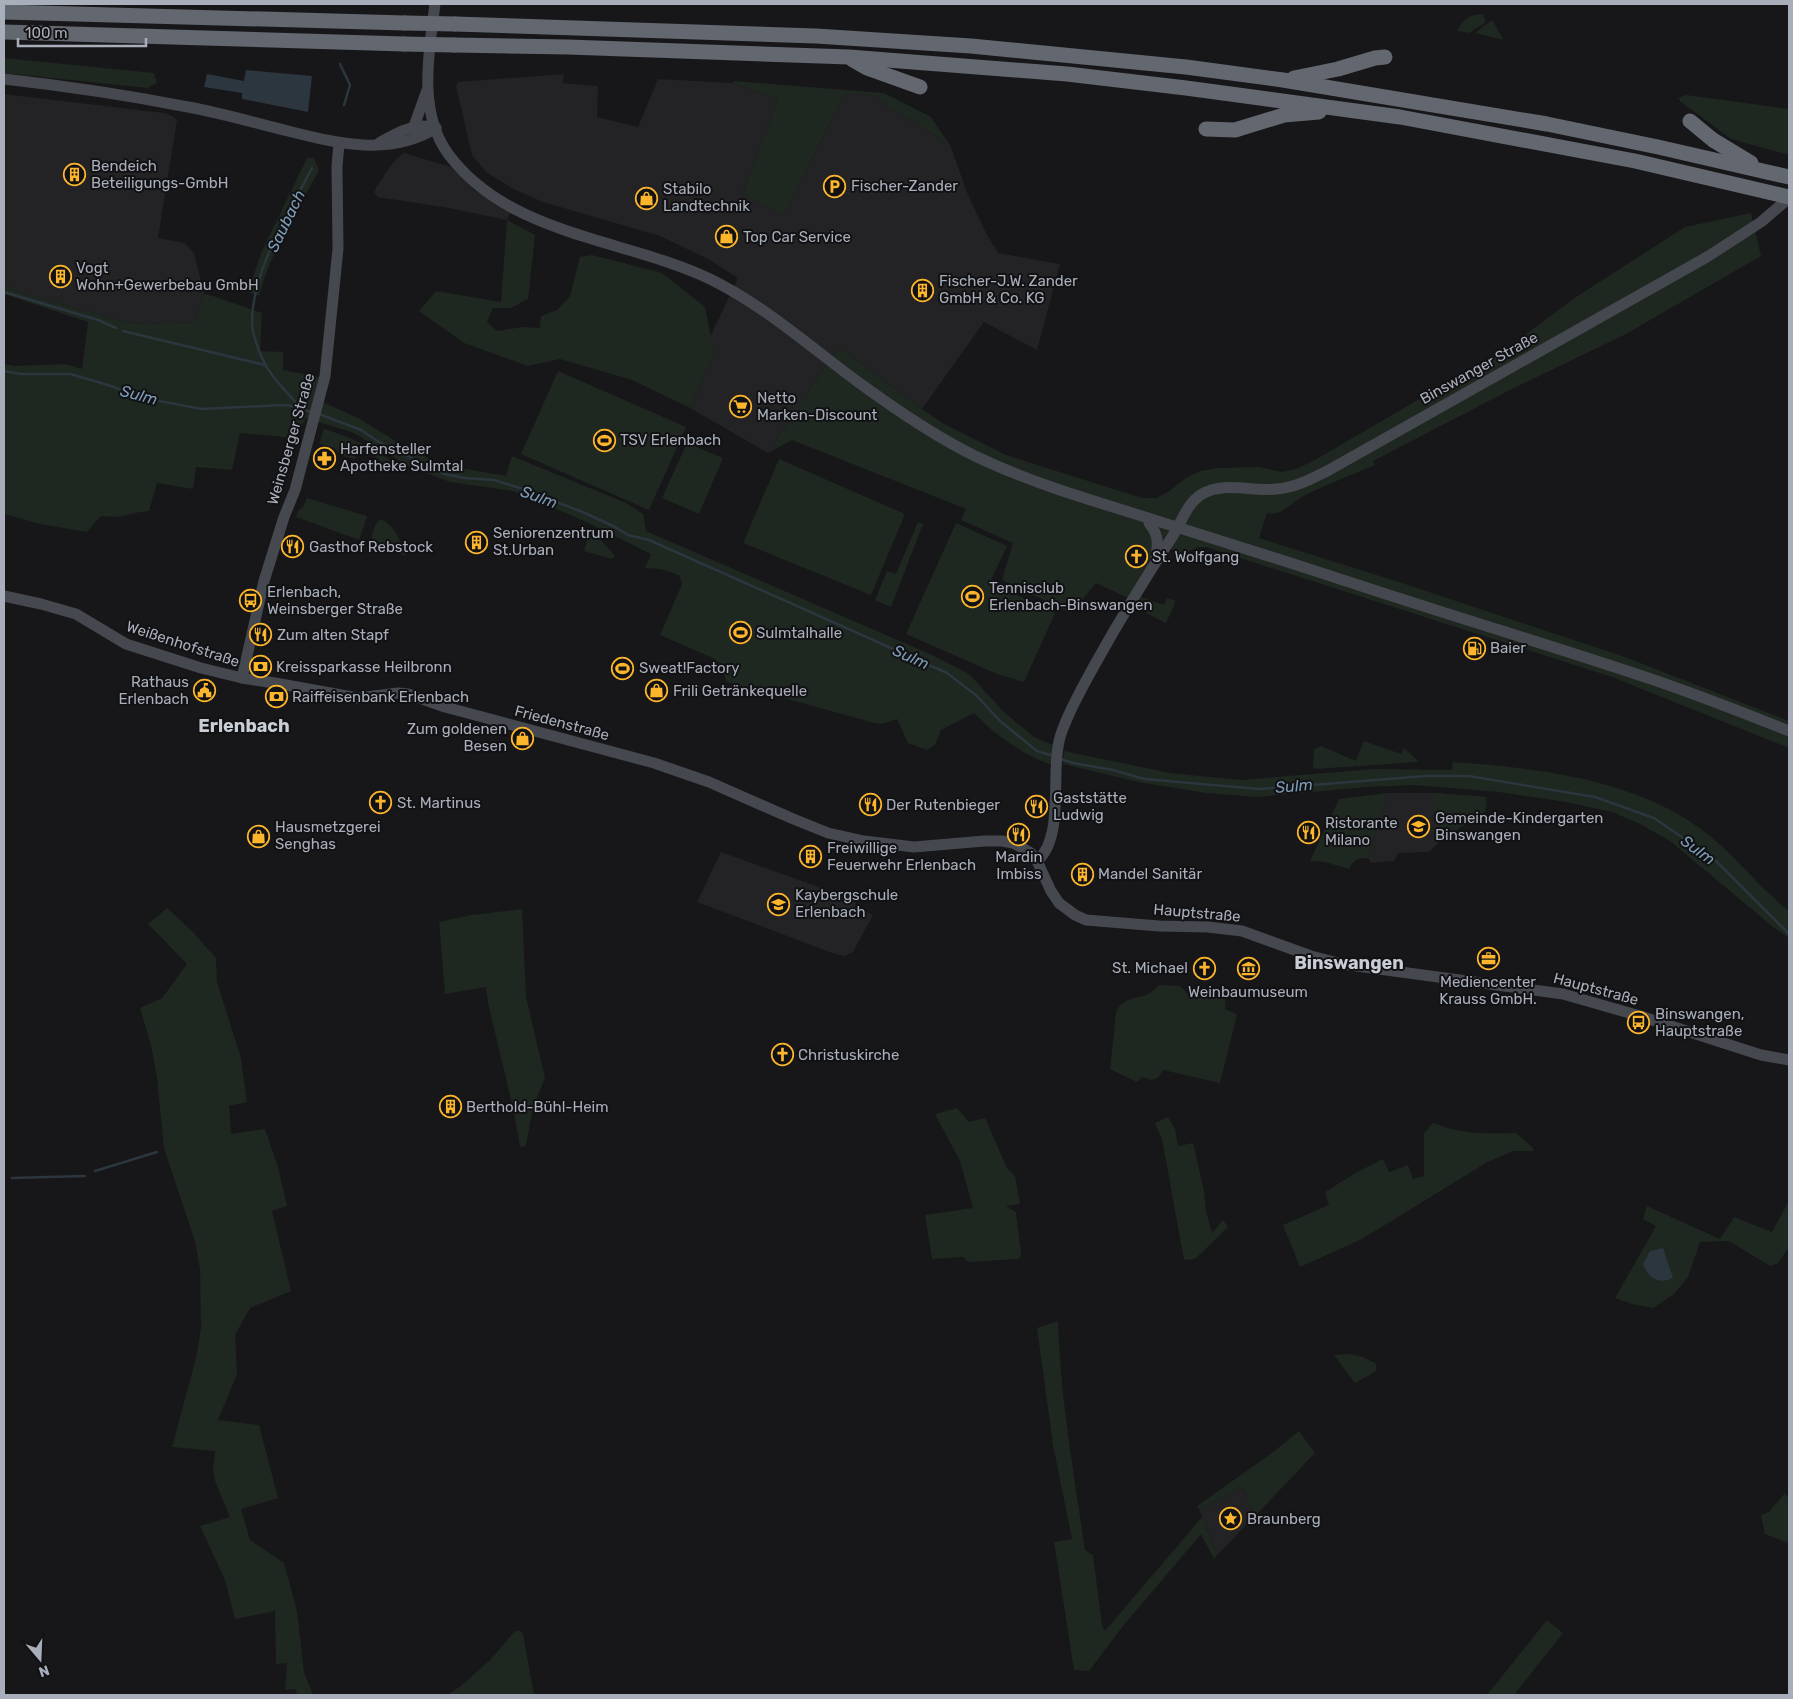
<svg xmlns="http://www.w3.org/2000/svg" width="1793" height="1699" font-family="Rubik,sans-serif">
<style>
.built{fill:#232326}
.green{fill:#1e2720}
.water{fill:#2c363e}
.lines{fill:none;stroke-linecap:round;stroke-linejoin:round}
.stream{stroke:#2c363e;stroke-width:2.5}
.secondary{stroke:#45484e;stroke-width:11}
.highway{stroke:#636770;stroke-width:15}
.highway-bridge{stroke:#636770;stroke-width:15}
.labels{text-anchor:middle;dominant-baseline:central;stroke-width:4;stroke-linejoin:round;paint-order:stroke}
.poi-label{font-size:15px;fill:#a8aeba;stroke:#121214;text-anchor:start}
.street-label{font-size:15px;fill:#a8aeba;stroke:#121214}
.water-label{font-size:16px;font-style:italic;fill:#7d9cb7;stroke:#121214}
.quarter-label{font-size:18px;font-weight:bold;fill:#c9cdd5;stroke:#121214}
</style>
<rect width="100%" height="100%" fill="#171719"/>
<g class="built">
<polygon points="564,74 563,83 598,86 597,117 638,127 658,79 733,83 778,100 743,193 783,215 845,94 871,95 950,145 968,195 987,235 998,253 1060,264 1037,350 984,322 922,409 840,348 826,365 768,453 690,408 714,353 710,337 738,278 708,259 660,236 543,202 513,189 486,172 472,155 456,86 458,82"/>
<polygon points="4,94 164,113 174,117 177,120 158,238 184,243 194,253 204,294 195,322 144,324 121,321 22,293 4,286"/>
<polygon points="404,153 451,167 473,189 510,212 507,220 449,208 378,197 374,192 376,188 389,168 397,158"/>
<polygon points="1387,793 1435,793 1486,797 1487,805 1484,813 1443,838 1429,852 1398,853 1394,861 1371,863 1368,858"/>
<polygon points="721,852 830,891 857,897 855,906 873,915 853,952 844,956 832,953 697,902"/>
<polygon points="1243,1488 1255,1516 1217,1555 1199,1509"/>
</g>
<g class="green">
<path d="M1483,14l3,8 -17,11 -12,-2c5,-11 13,-17 26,-17z"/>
<polygon points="1492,20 1503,39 1503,40 1475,33"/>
<polygon points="4,58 154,73 157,83 147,88 4,73"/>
<polygon points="734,81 884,93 931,117 950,145 871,95 845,94 783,215 743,193 778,100 733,83"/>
<polygon points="1686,95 1789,109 1789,155 1731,139 1681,102 1678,98"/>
<path d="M307,158h7l5,12c-21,40 -49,83 -60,126l-9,-3 1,-10 11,-32z"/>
<path d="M1751,213l10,43 -135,78 -114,55 -139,72 2,4c-25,11 -51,20 -75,33 -10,6 -20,19 -33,15l-8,25 143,45 223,74 164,64v27l-177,-71 -406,-130h-7l-16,6 -27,-9 -10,25 -18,29 -32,-15 -25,30 -69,-33 11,-37 -52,-23 5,-11 -174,-69 -24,13 58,-88 14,-17 82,61 22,15 62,31 136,43h14l12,-6 18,-14 14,-7 18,-3 41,-1 23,5 14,-3 19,-9 195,-114 66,-49 109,-70z"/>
<polygon points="507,220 535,235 528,299 511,308 493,308 487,322 497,331 523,327 540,328 541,316 557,310 570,296 580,257 592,255 662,273 705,307 714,353 690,408 632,380 560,359 528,366 464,343 419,311 436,291 501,302"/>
<path d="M4,286l18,7 99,28 22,3 52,-2 9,-28 9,2 49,17 -2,38 23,1v18l36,7 -5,21 44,20 54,33 25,11 23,6 46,8 6,-20 114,47 17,11 3,17 286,124 37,19 36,39 29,24 21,9 -2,19c-28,-8 -59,-31 -79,-52l-33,17 -6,15 -8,5 -19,-7 -11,-24 -15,5 -8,-1 -147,-41 -7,-18 -5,-5 -55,-24 22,-51 -3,-9 -18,-6 -16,-1 6,-14 -71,-35 -67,-28 -63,-9 -42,-16 -54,-33 -48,-15 -11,20 -55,-5 -8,37 -36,-3 -3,22 -36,-6 -8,28 -15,2 -15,4 -18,-1 -14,16 -47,-8 -36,-10v-150l11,2 50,-2 17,5 6,-47 -84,-28z"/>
<polygon points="558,371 686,427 649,510 521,454"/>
<path d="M324,429c26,8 46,17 69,33l-3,7 -17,-14 -16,-5 -2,9 -16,-4v-2l-6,-6 -14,-3z"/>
<polygon points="687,443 723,458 699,514 662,498"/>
<polygon points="779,459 905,514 871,595 743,543"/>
<polygon points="307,498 367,516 359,540 296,517 298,511 303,507"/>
<path d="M380,519c16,6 20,23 26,37l-33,-12c-3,-7 1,-20 7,-25z"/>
<polygon points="918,522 923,524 891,607 875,600 887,571 896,574"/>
<polygon points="956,523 1007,546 990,582 1055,613 1024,682 997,674 906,634"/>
<polygon points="591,533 598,537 615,556 612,559 584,551 587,540"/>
<polygon points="1141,597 1164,605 1167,598 1176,601 1166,623 1136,608 1136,606"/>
<polygon points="1364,741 1401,754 1404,748 1418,761 1418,762 1315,769 1313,767 1314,749 1321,746 1356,761"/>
<path d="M1064,751l106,22 71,7 133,-11 78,1 1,-8c86,6 186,17 256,73 29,24 51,53 80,76v27l-16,-11 -103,-86 -30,-17 -28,-12 -46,-10 -67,-10 -85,-7 -47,2 -110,10 -51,-4 -68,-11 -75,-18z"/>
<path d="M1387,793l-19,65c-10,0 -15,2 -19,11l-24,-7 -15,-1 29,-62z"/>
<path d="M1435,793l51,4c3,21 -13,23 -29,32l-17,-2 -7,-12z"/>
<polygon points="167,908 192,931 216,958 217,982 241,1058 247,1102 229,1106 231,1134 265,1129 278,1167 287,1206 272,1211 291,1291 250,1308 235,1335 237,1374 218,1420 259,1425 278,1498 241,1509 250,1540 284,1563 297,1611 304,1672 313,1695 297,1695 296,1689 285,1690 287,1663 276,1664 275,1611 235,1619 225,1580 200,1526 230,1517 215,1481 213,1470 215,1451 172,1447 196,1358 201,1328 200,1269 195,1241 164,1148 157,1078 151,1045 140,1008 162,998 187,964 148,924"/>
<polygon points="522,909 526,997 545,1078 533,1107 526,1146 520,1147 514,1112 488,1003 486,987 445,994 439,922 471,915"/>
<path d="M1159,985l21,1 8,8 24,2 1,-8 13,3 -1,18 12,5 -17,69 -57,-13 -5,8 -7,2 -9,-3 -5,5 -27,-13 6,-56c5,-14 17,-14 30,-18 6,-2 9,-7 13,-10z"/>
<polygon points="957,1108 969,1122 985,1118 1007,1168 1015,1176 1020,1204 1006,1206 1016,1212 1021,1253 1019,1259 968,1262 963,1257 932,1259 925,1215 973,1208 960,1161 935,1114"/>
<polygon points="1168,1117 1175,1129 1178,1146 1193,1143 1204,1191 1206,1211 1212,1233 1223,1220 1228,1227 1195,1259 1184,1260 1162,1139 1155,1123"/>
<path d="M1433,1123c27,11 53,11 83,10l17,15 1,3h-21l-27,12 -124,76 -62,28 -17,-42 46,-20 -4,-13 32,-20 26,-13 6,13 19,-7 5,14 11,-3v-43z"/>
<polygon points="1789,1201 1789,1247 1778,1263 1770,1266 1729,1241 1700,1242 1688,1277 1674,1294 1653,1308 1632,1304 1615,1298 1656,1226 1643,1219 1647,1206 1720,1239 1734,1217 1772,1232"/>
<path d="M1058,1321c2,76 16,153 27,229l8,5 9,70 3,6 97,-114 15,38 -3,4 -13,-25 -78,92 -34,45 -15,-1 -20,-128 18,-3 -19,-94 -16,-117z"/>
<polygon points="1350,1354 1363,1357 1375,1363 1377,1368 1375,1372 1355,1383 1334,1355"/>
<polygon points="1299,1431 1315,1453 1255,1516 1243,1488 1199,1509 1197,1506 1272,1453"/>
<polygon points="1784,1494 1789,1498 1789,1543 1765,1534 1761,1515 1769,1512"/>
<polygon points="1547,1620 1563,1633 1514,1695 1487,1695"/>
<polygon points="515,1631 520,1631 523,1634 534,1695 447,1695 461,1686 490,1660"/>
</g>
<g class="water">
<polygon points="246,70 312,76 308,112 242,99 242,93 204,87 207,74 244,81"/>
<path d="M1663,1248l10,30c-14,7 -25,0 -30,-14l7,-13z"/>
</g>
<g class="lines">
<g class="stream">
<polyline points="340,64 350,85 344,105"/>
<polyline points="4,292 98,320 116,328"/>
<polyline points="123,331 265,365"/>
<polyline points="4,371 21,374 70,374 108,385 143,398 202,409 283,405 292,406 311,412"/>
<path d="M301,409c-10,-13 -30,-32 -36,-45 -6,-12 -12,-27 -13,-40 -1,-52 37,-111 60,-156"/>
<polyline points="319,414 361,430 379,442 444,474 465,478 494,480 526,490 585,513 615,527 628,535 649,540 947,673 977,696 1000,721 1037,751 1054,756"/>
<polyline points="1061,759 1073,763 1113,770 1144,779 1259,789 1426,776 1469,776 1595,797 1654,818 1715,860 1789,934"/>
<polyline points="95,1171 157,1152"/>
<polyline points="12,1178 85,1176"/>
</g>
<g class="secondary">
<path d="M435,4c-6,48 -18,108 14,151 61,81 175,83 261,124 55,27 99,67 148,103 37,27 76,54 117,74 50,24 102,40 154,56 44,14 88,28 133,42 52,16 104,34 155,50 78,25 157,49 234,75 47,16 93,34 138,52"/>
<path d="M4,79c62,7 123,16 184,28 34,6 67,16 100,24 48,12 103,26 148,-3"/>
<polyline points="413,129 427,90"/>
<path d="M379,143c13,-7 29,-17 45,-17 3,0 8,2 12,2"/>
<path d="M1150,519l-1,4c10,12 9,20 7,36"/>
<polyline points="4,596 41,604 76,614 126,644 201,668 242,678 275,683 358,698 398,693 408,694 445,707 654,763 709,782 791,818 828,833 864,841 914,847 984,841 1002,841 1013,843 1031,853 1037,861 1051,891 1059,903 1075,915 1086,920 1159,926 1208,927 1242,931 1311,956 1342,964 1563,994 1640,1016 1761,1055 1789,1060"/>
<polyline points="242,678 264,581 284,517 295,490 325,376 338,249 337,167 339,143"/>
<path d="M1037,861c29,-24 12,-92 24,-127 8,-24 21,-46 33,-68 25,-45 50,-86 78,-129 10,-15 14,-33 30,-43 22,-13 50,-2 74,-5 19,-1 37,-11 53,-19l378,-213 54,-35 28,-24"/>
</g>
<g class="highway">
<polyline points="4,12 405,23"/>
<polyline points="455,24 816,36 971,46 1186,67 1283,80 1547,124 1658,147 1789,177"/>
<polyline points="4,32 404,44"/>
<polyline points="454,45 568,47 849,57 1067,74 1186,88 1400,117 1635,161 1789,197"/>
<polyline points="853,60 867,68 920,87"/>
<polyline points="1294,78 1338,69 1375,58 1385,57"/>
<polyline points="1690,121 1713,140 1751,163"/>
<polyline points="1206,129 1235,130 1284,115 1319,112"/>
</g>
<g class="highway-bridge">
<polyline points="405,23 455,24"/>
<polyline points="404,44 454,45"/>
</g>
</g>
<defs>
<symbol id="building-ring" viewBox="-11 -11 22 22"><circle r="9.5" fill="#121214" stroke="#fdb62b" stroke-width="1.5"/><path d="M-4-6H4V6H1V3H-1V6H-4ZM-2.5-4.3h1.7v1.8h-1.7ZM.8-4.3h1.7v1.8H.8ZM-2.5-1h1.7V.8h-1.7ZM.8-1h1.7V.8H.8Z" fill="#fdb62b"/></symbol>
<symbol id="parking-ring" viewBox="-11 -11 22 22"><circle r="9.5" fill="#121214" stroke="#fdb62b" stroke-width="1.5"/><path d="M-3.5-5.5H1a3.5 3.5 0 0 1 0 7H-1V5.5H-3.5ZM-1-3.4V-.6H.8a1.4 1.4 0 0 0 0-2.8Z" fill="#fdb62b"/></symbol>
<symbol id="shop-ring" viewBox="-11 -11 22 22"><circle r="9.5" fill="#121214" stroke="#fdb62b" stroke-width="1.5"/><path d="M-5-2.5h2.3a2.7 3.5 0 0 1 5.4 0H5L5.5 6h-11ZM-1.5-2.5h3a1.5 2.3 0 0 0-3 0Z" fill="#fdb62b"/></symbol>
<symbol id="supermarket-ring" viewBox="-11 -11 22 22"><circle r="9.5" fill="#121214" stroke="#fdb62b" stroke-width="1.5"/><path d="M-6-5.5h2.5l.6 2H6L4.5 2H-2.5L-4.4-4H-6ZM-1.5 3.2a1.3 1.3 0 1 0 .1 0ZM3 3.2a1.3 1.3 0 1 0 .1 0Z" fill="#fdb62b"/></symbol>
<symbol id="stadium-ring" viewBox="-11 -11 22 22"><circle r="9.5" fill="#121214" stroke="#fdb62b" stroke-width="1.5"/><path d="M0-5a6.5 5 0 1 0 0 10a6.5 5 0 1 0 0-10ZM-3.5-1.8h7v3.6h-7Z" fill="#fdb62b"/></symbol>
<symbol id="pharmacy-ring" viewBox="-11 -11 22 22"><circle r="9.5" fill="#121214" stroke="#fdb62b" stroke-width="1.5"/><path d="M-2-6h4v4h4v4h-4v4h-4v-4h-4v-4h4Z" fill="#fdb62b"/></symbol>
<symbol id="restaurant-ring" viewBox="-11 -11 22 22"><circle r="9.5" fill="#121214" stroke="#fdb62b" stroke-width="1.5"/><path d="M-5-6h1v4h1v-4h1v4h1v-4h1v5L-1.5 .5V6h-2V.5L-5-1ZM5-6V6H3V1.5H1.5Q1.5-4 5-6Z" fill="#fdb62b"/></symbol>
<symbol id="church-ring" viewBox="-11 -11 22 22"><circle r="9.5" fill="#121214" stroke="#fdb62b" stroke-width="1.5"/><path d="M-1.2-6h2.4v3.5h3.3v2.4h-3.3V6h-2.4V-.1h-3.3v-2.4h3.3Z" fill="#fdb62b"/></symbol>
<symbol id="bus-ring" viewBox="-11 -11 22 22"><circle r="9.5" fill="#121214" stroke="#fdb62b" stroke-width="1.5"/><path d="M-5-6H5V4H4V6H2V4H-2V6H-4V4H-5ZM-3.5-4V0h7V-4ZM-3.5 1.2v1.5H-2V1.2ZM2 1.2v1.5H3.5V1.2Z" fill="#fdb62b"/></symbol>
<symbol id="fuel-ring" viewBox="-11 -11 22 22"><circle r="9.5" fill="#121214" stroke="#fdb62b" stroke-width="1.5"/><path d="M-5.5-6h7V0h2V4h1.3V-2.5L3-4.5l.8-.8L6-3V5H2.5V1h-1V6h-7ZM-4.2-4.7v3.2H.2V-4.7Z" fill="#fdb62b"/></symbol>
<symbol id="bank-ring" viewBox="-11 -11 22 22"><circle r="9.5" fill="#121214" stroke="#fdb62b" stroke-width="1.5"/><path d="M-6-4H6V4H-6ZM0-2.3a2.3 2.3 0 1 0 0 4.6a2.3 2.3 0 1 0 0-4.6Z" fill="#fdb62b"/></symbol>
<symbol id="civic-ring" viewBox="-11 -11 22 22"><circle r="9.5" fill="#121214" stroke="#fdb62b" stroke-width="1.5"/><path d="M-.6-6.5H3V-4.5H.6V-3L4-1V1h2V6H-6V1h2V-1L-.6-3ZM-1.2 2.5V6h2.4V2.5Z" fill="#fdb62b"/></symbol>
<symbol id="school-ring" viewBox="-11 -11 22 22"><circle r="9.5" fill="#121214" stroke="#fdb62b" stroke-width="1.5"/><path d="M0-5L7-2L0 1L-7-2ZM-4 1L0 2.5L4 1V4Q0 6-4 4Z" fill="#fdb62b"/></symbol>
<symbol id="office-ring" viewBox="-11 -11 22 22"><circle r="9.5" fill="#121214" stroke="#fdb62b" stroke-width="1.5"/><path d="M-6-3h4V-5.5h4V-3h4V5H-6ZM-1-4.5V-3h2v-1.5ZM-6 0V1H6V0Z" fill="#fdb62b"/></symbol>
<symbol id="museum-ring" viewBox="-11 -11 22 22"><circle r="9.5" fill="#121214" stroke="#fdb62b" stroke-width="1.5"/><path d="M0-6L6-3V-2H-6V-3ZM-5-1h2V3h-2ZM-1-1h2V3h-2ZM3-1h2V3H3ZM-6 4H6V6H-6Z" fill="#fdb62b"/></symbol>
<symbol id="sight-ring" viewBox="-11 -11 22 22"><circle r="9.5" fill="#121214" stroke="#fdb62b" stroke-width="1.5"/><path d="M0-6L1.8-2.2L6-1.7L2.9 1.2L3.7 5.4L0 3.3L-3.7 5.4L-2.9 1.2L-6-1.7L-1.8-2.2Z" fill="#fdb62b"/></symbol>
</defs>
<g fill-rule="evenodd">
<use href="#building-ring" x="62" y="162" width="25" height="25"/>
<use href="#parking-ring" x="822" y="174" width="25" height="25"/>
<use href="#shop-ring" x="634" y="186" width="25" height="25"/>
<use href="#shop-ring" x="714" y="224" width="25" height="25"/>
<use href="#building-ring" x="48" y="264" width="25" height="25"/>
<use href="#building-ring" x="910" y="278" width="25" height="25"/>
<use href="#supermarket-ring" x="728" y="394" width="25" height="25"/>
<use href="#stadium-ring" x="592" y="428" width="25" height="25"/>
<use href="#pharmacy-ring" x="312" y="446" width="25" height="25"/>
<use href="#building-ring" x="464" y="530" width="25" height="25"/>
<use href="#restaurant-ring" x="280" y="534" width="25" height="25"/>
<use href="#church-ring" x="1124" y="544" width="25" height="25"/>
<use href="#stadium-ring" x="960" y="584" width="25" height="25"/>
<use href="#bus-ring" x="238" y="588" width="25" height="25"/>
<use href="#stadium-ring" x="728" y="620" width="25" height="25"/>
<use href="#restaurant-ring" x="248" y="622" width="25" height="25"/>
<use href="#fuel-ring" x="1462" y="636" width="25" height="25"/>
<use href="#bank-ring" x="248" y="654" width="25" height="25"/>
<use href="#stadium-ring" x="610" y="656" width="25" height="25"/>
<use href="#civic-ring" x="192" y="678" width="25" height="25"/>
<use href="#shop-ring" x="644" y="678" width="25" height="25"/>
<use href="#bank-ring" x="264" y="684" width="25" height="25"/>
<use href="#shop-ring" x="510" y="726" width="25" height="25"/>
<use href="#church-ring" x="368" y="790" width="25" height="25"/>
<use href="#restaurant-ring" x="858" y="792" width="25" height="25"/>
<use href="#restaurant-ring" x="1024" y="794" width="25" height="25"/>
<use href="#school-ring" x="1406" y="814" width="25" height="25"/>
<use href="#restaurant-ring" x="1296" y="820" width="25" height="25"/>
<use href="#restaurant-ring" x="1006" y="822" width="25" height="25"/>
<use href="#shop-ring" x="246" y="824" width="25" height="25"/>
<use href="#building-ring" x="798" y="844" width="25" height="25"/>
<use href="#building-ring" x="1070" y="862" width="25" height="25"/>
<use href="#school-ring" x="766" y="892" width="25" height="25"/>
<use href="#office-ring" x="1476" y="946" width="25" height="25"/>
<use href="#church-ring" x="1192" y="956" width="25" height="25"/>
<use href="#museum-ring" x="1236" y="956" width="25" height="25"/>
<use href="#bus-ring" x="1626" y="1010" width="25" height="25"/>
<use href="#church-ring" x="770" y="1042" width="25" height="25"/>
<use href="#building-ring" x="438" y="1094" width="25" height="25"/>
<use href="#sight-ring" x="1218" y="1506" width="25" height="25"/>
</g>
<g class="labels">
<g class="poi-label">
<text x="91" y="166">Bendeich<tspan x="91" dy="17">Beteiligungs-GmbH</tspan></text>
<text x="851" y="186">Fischer-Zander</text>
<text x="663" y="189">Stabilo<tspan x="663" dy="17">Landtechnik</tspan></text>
<text x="743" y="237">Top Car Service</text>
<text x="76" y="268">Vogt<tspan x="76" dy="17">Wohn+Gewerbebau GmbH</tspan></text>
<text x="939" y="281">Fischer-J.W. Zander<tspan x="939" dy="17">GmbH &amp; Co. KG</tspan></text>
<text x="757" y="398">Netto<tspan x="757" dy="17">Marken-Discount</tspan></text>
<text x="620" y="440">TSV Erlenbach</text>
<text x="340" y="449">Harfensteller<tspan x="340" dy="17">Apotheke Sulmtal</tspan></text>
<text x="493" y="533">Seniorenzentrum<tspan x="493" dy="17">St.Urban</tspan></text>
<text x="309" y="547">Gasthof Rebstock</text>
<text x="1152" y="557">St. Wolfgang</text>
<text x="989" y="588">Tennisclub<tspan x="989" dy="17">Erlenbach-Binswangen</tspan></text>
<text x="267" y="592">Erlenbach,<tspan x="267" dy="17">Weinsberger Straße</tspan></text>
<text x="756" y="633">Sulmtalhalle</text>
<text x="277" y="635">Zum alten Stapf</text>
<text x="1490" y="648">Baier</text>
<text x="276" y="667">Kreissparkasse Heilbronn</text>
<text x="639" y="668">Sweat!Factory</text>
<text x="189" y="682" text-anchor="end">Rathaus<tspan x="189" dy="17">Erlenbach</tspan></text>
<text x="673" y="691">Frili Getränkequelle</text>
<text x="292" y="697">Raiffeisenbank Erlenbach</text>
<text x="507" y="729" text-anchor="end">Zum goldenen<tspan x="507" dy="17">Besen</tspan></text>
<text x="1053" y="798">Gaststätte<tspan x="1053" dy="17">Ludwig</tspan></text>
<text x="397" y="803">St. Martinus</text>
<text x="886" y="805">Der Rutenbieger</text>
<text x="1435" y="818">Gemeinde-Kindergarten<tspan x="1435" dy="17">Binswangen</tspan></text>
<text x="1325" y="823">Ristorante<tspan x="1325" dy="17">Milano</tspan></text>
<text x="275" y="827">Hausmetzgerei<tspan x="275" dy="17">Senghas</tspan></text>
<text x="827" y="848">Freiwillige<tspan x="827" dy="17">Feuerwehr Erlenbach</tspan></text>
<text x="1019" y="857" text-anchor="middle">Mardin<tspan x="1019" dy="17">Imbiss</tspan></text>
<text x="1098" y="874">Mandel Sanitär</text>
<text x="795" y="895">Kaybergschule<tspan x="795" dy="17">Erlenbach</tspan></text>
<text x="1188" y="968" text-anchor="end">St. Michael</text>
<text x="1488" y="982" text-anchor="middle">Mediencenter<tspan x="1488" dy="17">Krauss GmbH.</tspan></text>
<text x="1248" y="992" text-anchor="middle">Weinbaumuseum</text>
<text x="1655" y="1014">Binswangen,<tspan x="1655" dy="17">Hauptstraße</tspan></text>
<text x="798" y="1055">Christuskirche</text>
<text x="466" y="1107">Berthold-Bühl-Heim</text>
<text x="1247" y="1519">Braunberg</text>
</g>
<g class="street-label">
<text transform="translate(1479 368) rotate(-29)">Binswanger Straße</text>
<text transform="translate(291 439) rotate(-74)">Weinsberger Straße</text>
<text transform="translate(183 644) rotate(18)">Weißenhofstraße</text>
<text transform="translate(562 723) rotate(15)">Friedenstraße</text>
<text transform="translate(1197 913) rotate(5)">Hauptstraße</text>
<text transform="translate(1596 989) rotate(15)">Hauptstraße</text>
</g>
<g class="water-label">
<text transform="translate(286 221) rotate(-64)">Saubach</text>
<text transform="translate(139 395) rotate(15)">Sulm</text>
<text transform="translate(539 497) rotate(20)">Sulm</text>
<text transform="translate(911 657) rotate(24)">Sulm</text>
<text transform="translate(1294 786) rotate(-5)">Sulm</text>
<text transform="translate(1698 850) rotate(36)">Sulm</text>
</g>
<g class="quarter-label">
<text x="244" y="726">Erlenbach</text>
<text x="1349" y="963">Binswangen</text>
</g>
</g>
<rect width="1793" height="1699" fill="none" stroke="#a8aeba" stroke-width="10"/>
<g transform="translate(40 1659) rotate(161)" stroke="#121214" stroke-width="4" paint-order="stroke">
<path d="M0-4L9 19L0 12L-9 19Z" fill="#a8aeba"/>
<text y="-8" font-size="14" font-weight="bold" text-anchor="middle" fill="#a8aeba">N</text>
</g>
<path d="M18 38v8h128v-8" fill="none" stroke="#a8aeba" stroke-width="2.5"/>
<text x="25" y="38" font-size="15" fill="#a8aeba" stroke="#121214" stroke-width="4" paint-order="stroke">100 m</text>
</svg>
